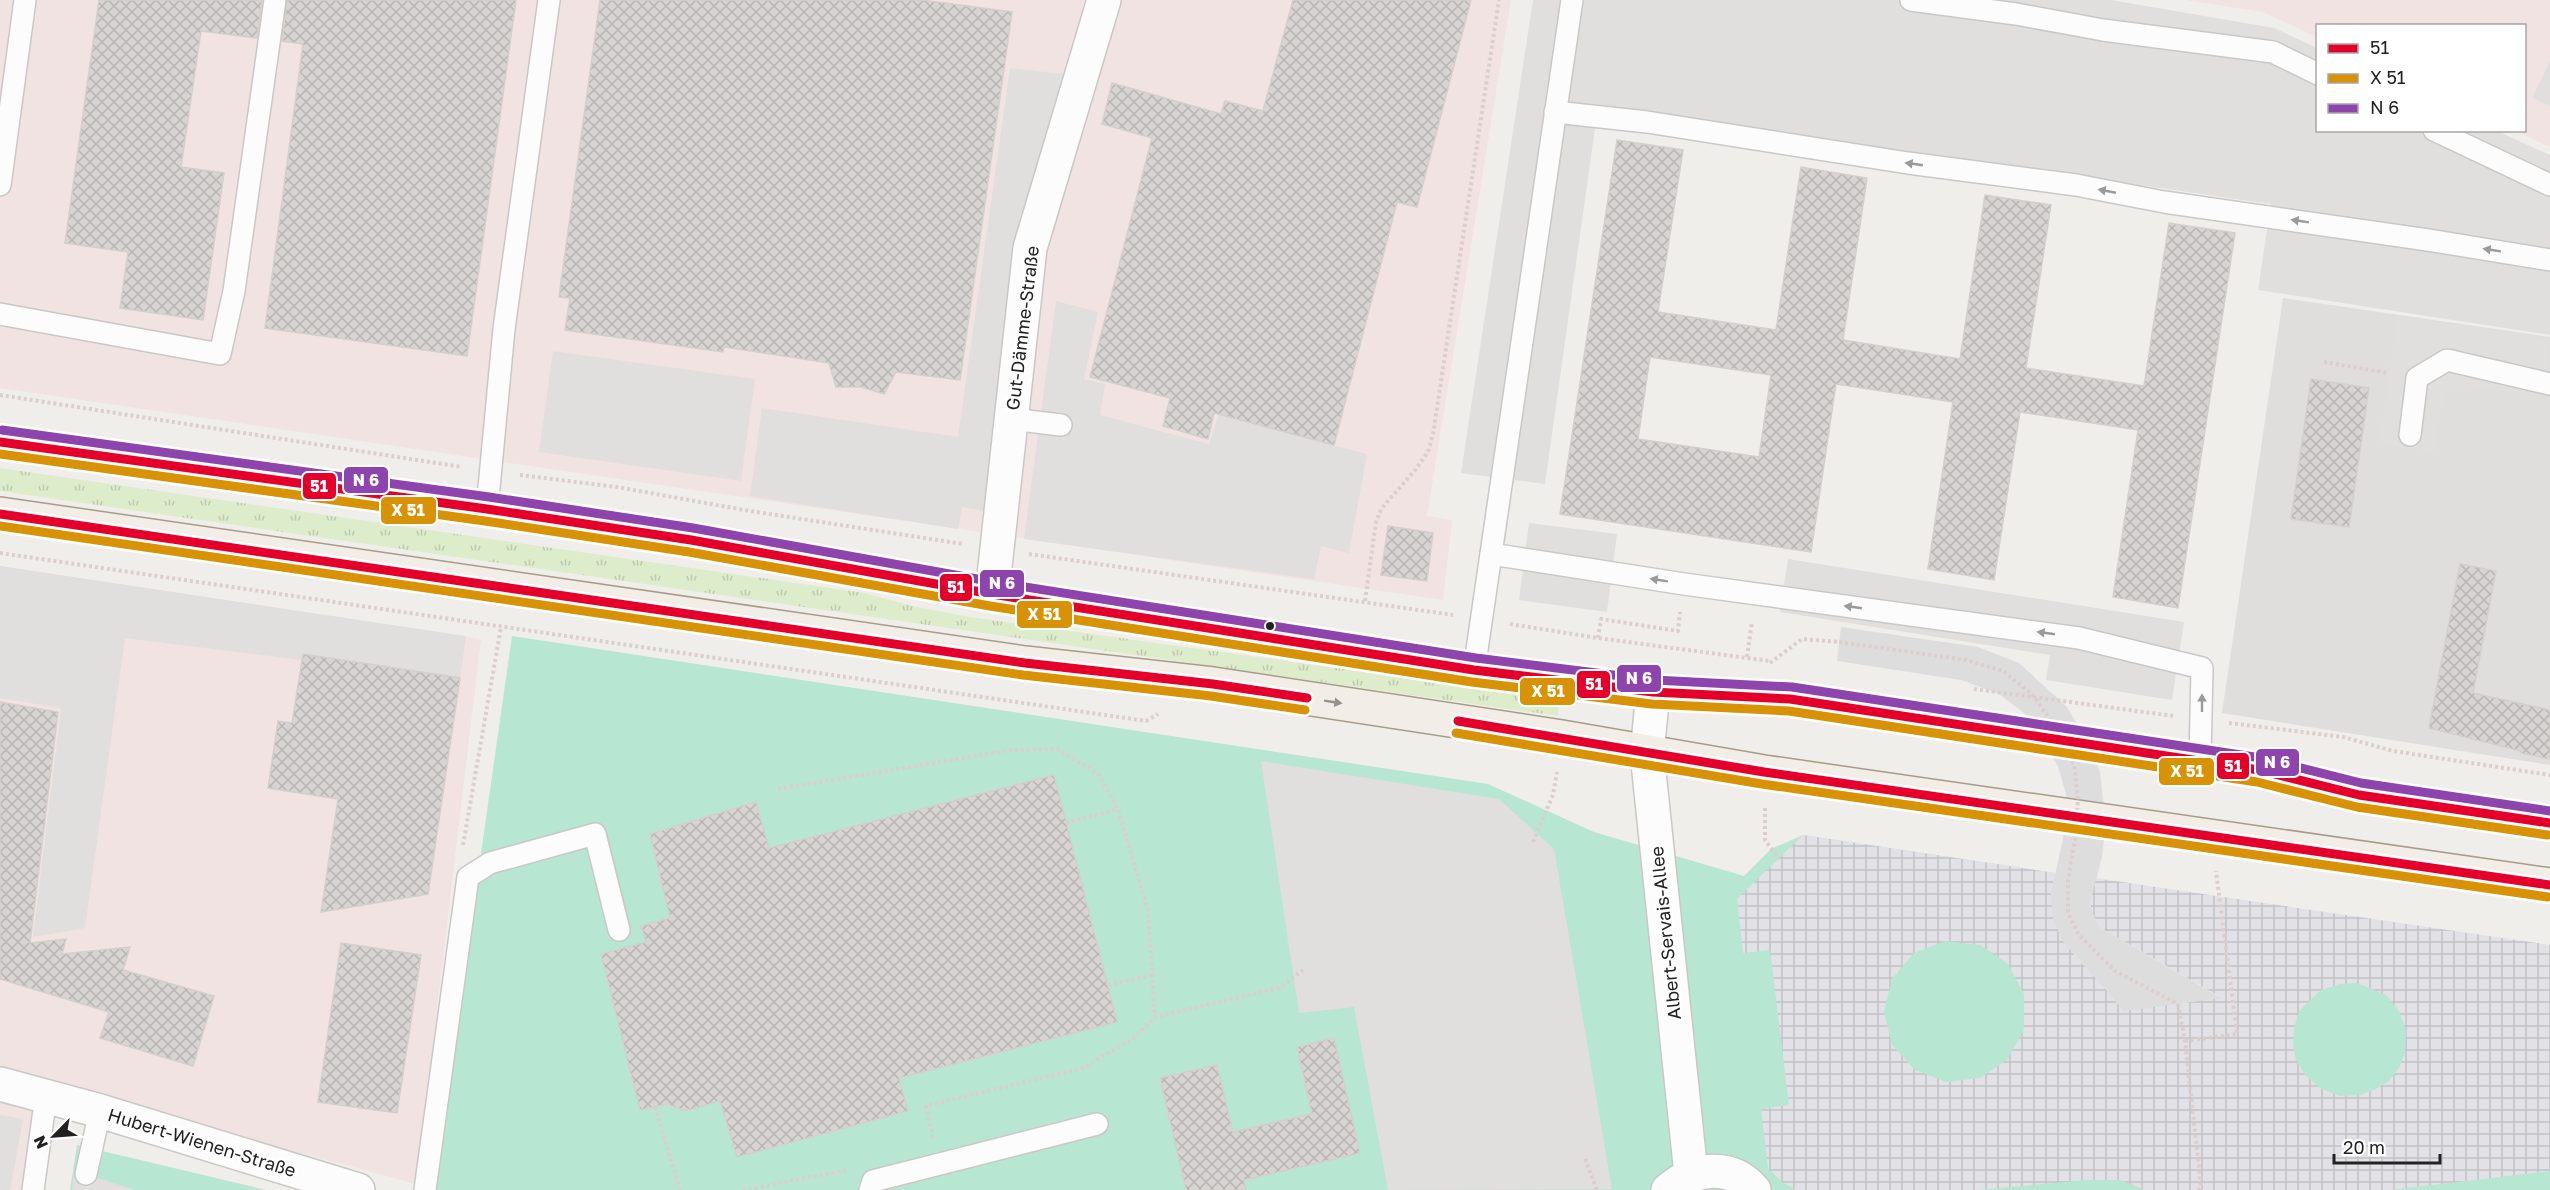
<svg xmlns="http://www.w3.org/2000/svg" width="2550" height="1190" font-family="'Golos Text',sans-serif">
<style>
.residential{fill:#dfdedc}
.commercial{fill:#f1e3e1}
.grass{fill:url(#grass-tufts)}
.pitch{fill:#b7e6d2}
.parking{fill:#e0dfde}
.plaza{fill:url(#plaza-grid);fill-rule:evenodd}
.pier{fill:#dedddd}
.building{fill:url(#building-cross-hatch);stroke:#d3d0cc;stroke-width:1.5;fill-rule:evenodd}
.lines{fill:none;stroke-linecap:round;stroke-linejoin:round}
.service-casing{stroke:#c9c8c7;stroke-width:24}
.minor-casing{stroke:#c9c8c7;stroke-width:36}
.primary-casing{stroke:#a79c86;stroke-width:36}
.path{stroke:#dccecd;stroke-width:4;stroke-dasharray:3 3;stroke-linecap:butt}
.service{stroke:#fdfcfc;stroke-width:21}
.minor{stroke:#fdfcfc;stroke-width:33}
.primary{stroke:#f3ede7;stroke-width:33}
.path-bridge{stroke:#dccecd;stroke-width:4;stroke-dasharray:3 3;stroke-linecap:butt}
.bus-1-casing{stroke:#fff;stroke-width:14}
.bus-2-casing{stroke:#fff;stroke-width:14}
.bus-3-casing{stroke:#fff;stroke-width:14}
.bus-1{stroke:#e4002b;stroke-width:9}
.bus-2{stroke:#d79205;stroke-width:9}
.bus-3{stroke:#8e44ad;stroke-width:9}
.oneway{fill:#9a9a9a}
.oneway2{fill:#95928e}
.bus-dot{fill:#222;stroke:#fff;stroke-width:2}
.labels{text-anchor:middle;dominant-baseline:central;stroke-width:6;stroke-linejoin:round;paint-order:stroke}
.street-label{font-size:18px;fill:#222;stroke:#fff}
.line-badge{stroke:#fff;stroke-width:2}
.badge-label{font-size:16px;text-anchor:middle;font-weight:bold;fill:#fff}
</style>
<defs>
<pattern id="grass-tufts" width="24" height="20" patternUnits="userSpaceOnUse" patternTransform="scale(1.5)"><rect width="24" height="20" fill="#ddeccb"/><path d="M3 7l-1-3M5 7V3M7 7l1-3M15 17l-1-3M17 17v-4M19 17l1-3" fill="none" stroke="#bdcaae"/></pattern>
<pattern id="plaza-grid" width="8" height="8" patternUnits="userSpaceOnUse" patternTransform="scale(1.5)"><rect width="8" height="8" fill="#e2e1e5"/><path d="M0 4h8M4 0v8" fill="none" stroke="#c2c1c4"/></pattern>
<pattern id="building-cross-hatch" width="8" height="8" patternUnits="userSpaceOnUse" patternTransform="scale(1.5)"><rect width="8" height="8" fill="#d7d4d2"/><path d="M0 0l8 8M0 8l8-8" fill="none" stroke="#b8b6b4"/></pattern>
</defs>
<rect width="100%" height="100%" fill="#f0eeeb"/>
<polygon class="residential" points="2283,298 2550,337 2550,765 2222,713"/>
<g class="commercial">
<polygon points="0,0 1511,0 1427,516 1452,520 1443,600 0,388"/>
<polygon points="2185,0 2550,0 2550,147 2515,131 2524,130 2524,26 2318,26 2317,37 2263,12"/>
<polygon points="0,566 481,639 416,1184 52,1086 41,1190 0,1190"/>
</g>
<polygon class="grass" points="0,468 865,593 912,606 970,617 1558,699 1558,716 0,491"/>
<g class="pitch">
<polygon points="512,636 1488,784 1594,832 1744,876 1771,849 1803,835 2055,873 2051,893 2053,919 2063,941 2083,965 2178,1004 2550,945 2550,1190 433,1190"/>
<polygon points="77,1145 266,1190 70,1190"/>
</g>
<g class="parking">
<polygon points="1533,0 2111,0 2274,28 2317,48 2318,130 2497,131 2550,155 2550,335 2258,290 2271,204 1598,107 1545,484 1461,473"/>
<polygon points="2550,61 2550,106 2532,98"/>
<polygon points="1010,68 1064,74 1019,238 985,511 962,507 958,529 750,496 762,408 958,437"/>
<polygon points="1056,301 1098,312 1084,379 1105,384 1100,415 1209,444 1219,415 1367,454 1349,553 1321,546 1314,579 1024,539"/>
<polygon points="2398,316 2550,340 2545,397 2461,384 2443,396 2435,451 2379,443"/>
<polygon points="553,351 755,379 741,481 539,452"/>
<polygon points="1529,523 1617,534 1607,612 1519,600"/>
<polygon points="1788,559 2184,622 2172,700 2046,680 2050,655 1780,612"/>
<polygon points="0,566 466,636 460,678 312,656 302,660 125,638 85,928 33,937 61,708 0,698"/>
<polygon points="1261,761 1499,799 1554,849 1612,1189 1388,1190 1354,1007 1299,1013"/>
<polygon points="0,1115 23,1119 10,1190 0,1190"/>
<polygon points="74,1170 135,1190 72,1190"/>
</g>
<path class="plaza" d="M1803,835l252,38 -4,20 2,26 10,22 20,24 95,39 42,-7 -119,-69 -7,-11 -4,-14 5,-25 455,67v226l-160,19h-245l-24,-10h-33l-110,10h-181l-15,-8 -14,-14 -7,-59 28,-4 -19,-155 -27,3 -6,-54zM1946,941l34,4 28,19 16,30v35l-16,30 -28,19 -34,4 -31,-12 -23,-25 -8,-33 8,-33 22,-26zM2357,983l29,12 13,16 7,19 -1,23 -6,15 -10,13 -13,8 -16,6 -20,1 -20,-8 -15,-13 -9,-15 -3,-16 1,-16 5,-17 22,-21 19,-6z"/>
<polygon class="pier" points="1841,627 1978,647 2019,663 2067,707 2090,746 2100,772 2106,824 2102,857 2090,903 2094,917 2101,928 2221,998 2124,1011 2063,941 2053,919 2051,893 2064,834 2066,794 2058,766 2024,713 1999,694 1961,680 1837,661"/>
<g class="building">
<polygon points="99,0 262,0 257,38 201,31 181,167 224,173 203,320 120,308 128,252 65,243"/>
<polygon points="287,0 516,0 467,356 265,328 303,44 282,41"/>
<polygon points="600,0 922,0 1012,12 960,380 896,372 884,394 861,387 836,387 829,363 724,347 723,352 565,330 570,298 559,297"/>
<polygon points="1293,0 1471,0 1417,207 1397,202 1334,445 1214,413 1208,439 1163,426 1170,398 1090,377 1152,138 1102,124 1112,83 1221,114 1225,101 1263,111"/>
<path d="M1617,140l66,10 -25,162 118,18 25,-163 66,11 -24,162 117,19 25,-164 66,10 -25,163 118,18 25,-163 66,10 -57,375 -65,-11 25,-167 -118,-18 -26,168 -66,-11 25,-167 -117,-18 -25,168 -251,-38zM1650,357l121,18 -12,82 -121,-18z"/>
<polygon points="2311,379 2369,388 2349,527 2291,519"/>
<polygon points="1388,526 1433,533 1427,581 1381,575"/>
<polygon points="2460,564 2496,571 2473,693 2550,710 2550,759 2521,753 2521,751 2429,728"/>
<polygon points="303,654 460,678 428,894 321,912 338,799 268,788 278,721 292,723"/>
<polygon points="0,702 58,712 30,943 66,939 62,954 130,947 123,970 214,996 193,1066 100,1038 109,1012 0,979"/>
<polygon points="1054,775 1117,1022 899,1078 908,1111 737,1157 720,1101 685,1111 667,1104 640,1110 601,954 646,942 641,926 670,918 650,834 756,802 769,848"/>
<polygon points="341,943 421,955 397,1113 318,1102"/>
<polygon points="1334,1038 1360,1153 1244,1180 1246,1190 1186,1190 1160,1078 1217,1065 1233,1132 1312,1114 1297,1047"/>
</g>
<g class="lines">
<defs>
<g id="service">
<polyline points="1911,0 2016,14 2103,30 2273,52 2318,74"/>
<polyline points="1555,112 1647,122 1908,163 2076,185 2164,202 2428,240 2550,260"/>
<polyline points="2434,130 2550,185"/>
<polyline points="0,185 25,0"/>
<polyline points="0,314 220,354 234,291 275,0"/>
<polyline points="1011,419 1061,425"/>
<polyline points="2410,435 2417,378 2447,360 2550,384"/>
<polyline points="487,509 504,329 549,0"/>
<polyline points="1491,554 1572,0"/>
<polyline points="1474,670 1491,554 1684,584 2079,638 2202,668 2200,761"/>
<polyline points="86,1174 100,1111"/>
<polyline points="33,1190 46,1096"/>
<polyline points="425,1190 468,877 490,863 595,834 619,930"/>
<polyline points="870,1190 873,1181 1097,1124"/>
</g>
<g id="minor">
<polyline points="992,594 1030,248 1104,0"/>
<polyline points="1653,692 1647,753 1691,1174"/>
<polyline points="0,1084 100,1111 358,1190"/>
<path d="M1668,1190c26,-22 62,-28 86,0"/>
</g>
<g id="primary">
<polyline points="0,442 487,509 691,540 992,594 1474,670 1653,692 1790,699 2259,770 2359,795 2550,823"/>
<polyline points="0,514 1025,663 1213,684 1562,737 1764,772 2550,885"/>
</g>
</defs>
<use href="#service" class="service-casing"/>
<use href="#minor" class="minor-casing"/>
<use href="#primary" class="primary-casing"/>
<g class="path">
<polyline points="2324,362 2388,373"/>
<polyline points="0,395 462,467"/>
<polyline points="520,475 617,487 744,510 963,544"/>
<polyline points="0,553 1146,721 1158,714"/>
<polyline points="1029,554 1453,615"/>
<polyline points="1365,601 1376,522 1381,509 1416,469 1428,452 1433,434 1499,0"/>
<polyline points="1510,624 1598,638 1770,661"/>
<polyline points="1598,638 1601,619 1678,631 1680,612"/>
<polyline points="1747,657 1752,622"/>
<polyline points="1770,663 1802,639 1839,642"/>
<polyline points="1974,689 2174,716"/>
<polyline points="2229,723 2343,737 2393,751 2550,775"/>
<polyline points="778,789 1011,750 1057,749 1098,774 1118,809 1148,911 1155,1017"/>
<polyline points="1765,808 1765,840 1779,859"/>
<polyline points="1066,823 1118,809"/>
<polyline points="1533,842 1553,795 1557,772"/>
<polyline points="463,845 501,627"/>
<polyline points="1108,985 1154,975"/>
<polyline points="2178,1004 2185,1041 2201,1186 2199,1190"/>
<polyline points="2185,1041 2237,1034 2216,871"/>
<polyline points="655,1107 680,1190"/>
<polyline points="933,1138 926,1106 1083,1068 1134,1038 1155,1017 1279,988 1303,970"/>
<polyline points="1585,1159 1597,1190"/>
<polyline points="743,1190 848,1170"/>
</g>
<use href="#service" class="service"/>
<use href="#minor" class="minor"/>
<use href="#primary" class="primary"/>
<polyline class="path-bridge" points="1839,642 1966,660 2003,671 2033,695 2059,733 2074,765 2078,799 2075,840 2068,880 2068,913 2079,935 2115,971 2178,1004"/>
<defs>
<g id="bus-1">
<polyline points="0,442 487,509 691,540 992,594 1474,670 1653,692 1790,699 2259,770 2359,795 2550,823"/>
<polyline points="0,514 1025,663 1213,684 1307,698"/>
<polyline points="1458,721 1764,772 2550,885"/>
</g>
<g id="bus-2">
<polyline points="0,454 485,521 689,552 990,606 1472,682 1652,704 1789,711 2257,782 2357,807 2548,835"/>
<polyline points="0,526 1023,675 1211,696 1305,710"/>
<polyline points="1456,733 1762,784 2548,897"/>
</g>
<polyline id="bus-3" points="2,430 489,497 693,528 994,582 1476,658 1654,680 1792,687 2261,758 2361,783 2550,811"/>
</defs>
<use href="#bus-1" class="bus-1-casing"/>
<use href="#bus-2" class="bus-2-casing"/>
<use href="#bus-3" class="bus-3-casing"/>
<use href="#bus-1" class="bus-1"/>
<use href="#bus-2" class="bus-2"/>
<use href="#bus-3" class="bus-3"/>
</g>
<defs><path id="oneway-solid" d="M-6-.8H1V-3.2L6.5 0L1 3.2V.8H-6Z" transform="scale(1.5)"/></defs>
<g class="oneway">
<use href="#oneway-solid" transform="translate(1914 164) rotate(-172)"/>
<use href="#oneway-solid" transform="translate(2107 191) rotate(-169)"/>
<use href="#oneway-solid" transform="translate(2300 221) rotate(-171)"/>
<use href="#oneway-solid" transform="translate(2492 250) rotate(-171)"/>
<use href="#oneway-solid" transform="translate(1659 580) rotate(-171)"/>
<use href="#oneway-solid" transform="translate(1853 607) rotate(-172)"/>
<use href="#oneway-solid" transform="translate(2046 633) rotate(-172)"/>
<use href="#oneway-solid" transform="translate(2202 703) rotate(-90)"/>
</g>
<use class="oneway2" href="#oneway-solid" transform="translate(1333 702) rotate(9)"/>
<circle class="bus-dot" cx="1270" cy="626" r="5"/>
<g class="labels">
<g class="street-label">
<text transform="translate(1022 328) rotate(-83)">Gut-Dämme-Straße</text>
<text transform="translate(1665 933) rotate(-96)">Albert-Servais-Allee</text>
<text transform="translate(202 1142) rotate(17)">Hubert-Wienen-Straße</text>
</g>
</g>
<g class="line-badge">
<rect x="343" y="466" width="46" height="28" rx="6" fill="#8e44ad"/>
<rect x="302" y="472" width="35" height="28" rx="6" fill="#e4002b"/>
<rect x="380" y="496" width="57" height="29" rx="6" fill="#d79205"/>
<rect x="979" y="569" width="46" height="29" rx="6" fill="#8e44ad"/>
<rect x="939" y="573" width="34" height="29" rx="6" fill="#e4002b"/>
<rect x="1016" y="600" width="57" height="29" rx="6" fill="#d79205"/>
<rect x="1616" y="664" width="46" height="29" rx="6" fill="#8e44ad"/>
<rect x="1576" y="670" width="35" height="29" rx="6" fill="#e4002b"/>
<rect x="1519" y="677" width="57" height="29" rx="6" fill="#d79205"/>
<rect x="2255" y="748" width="45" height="29" rx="6" fill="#8e44ad"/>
<rect x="2216" y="752" width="34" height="28" rx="6" fill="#e4002b"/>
<rect x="2158" y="757" width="57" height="29" rx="6" fill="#d79205"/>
</g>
<g class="badge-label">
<text x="366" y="486">N 6</text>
<text x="319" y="492">51</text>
<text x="408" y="516">X 51</text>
<text x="1002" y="589">N 6</text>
<text x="956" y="593">51</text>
<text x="1044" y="620">X 51</text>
<text x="1639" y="684">N 6</text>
<text x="1594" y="690">51</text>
<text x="1548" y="697">X 51</text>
<text x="2277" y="768">N 6</text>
<text x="2233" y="772">51</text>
<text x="2187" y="777">X 51</text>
</g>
<rect x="2316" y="24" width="210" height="108" fill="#ffffff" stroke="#a7a7a7" stroke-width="1.5"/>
<rect x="2328" y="44" width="30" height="9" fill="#e4002b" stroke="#a7a7a7" stroke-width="1.5"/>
<text x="2370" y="54" font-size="18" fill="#222222">51</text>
<rect x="2328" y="74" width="30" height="9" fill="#d79205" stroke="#a7a7a7" stroke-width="1.5"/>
<text x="2370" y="84" font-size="18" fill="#222222">X 51</text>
<rect x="2328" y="104" width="30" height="9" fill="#8e44ad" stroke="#a7a7a7" stroke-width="1.5"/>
<text x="2370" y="114" font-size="18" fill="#222222">N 6</text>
<g transform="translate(54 1136) rotate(245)" stroke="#ffffff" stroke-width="4.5" paint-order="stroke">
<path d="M0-4.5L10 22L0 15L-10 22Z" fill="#222222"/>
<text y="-9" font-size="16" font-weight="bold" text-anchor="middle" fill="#222222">N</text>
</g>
<path d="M2334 1154v9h106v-9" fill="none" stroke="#222222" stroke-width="3"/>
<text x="2343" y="1154" font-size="18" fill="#222222" stroke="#ffffff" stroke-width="4.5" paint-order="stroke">20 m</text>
</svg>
